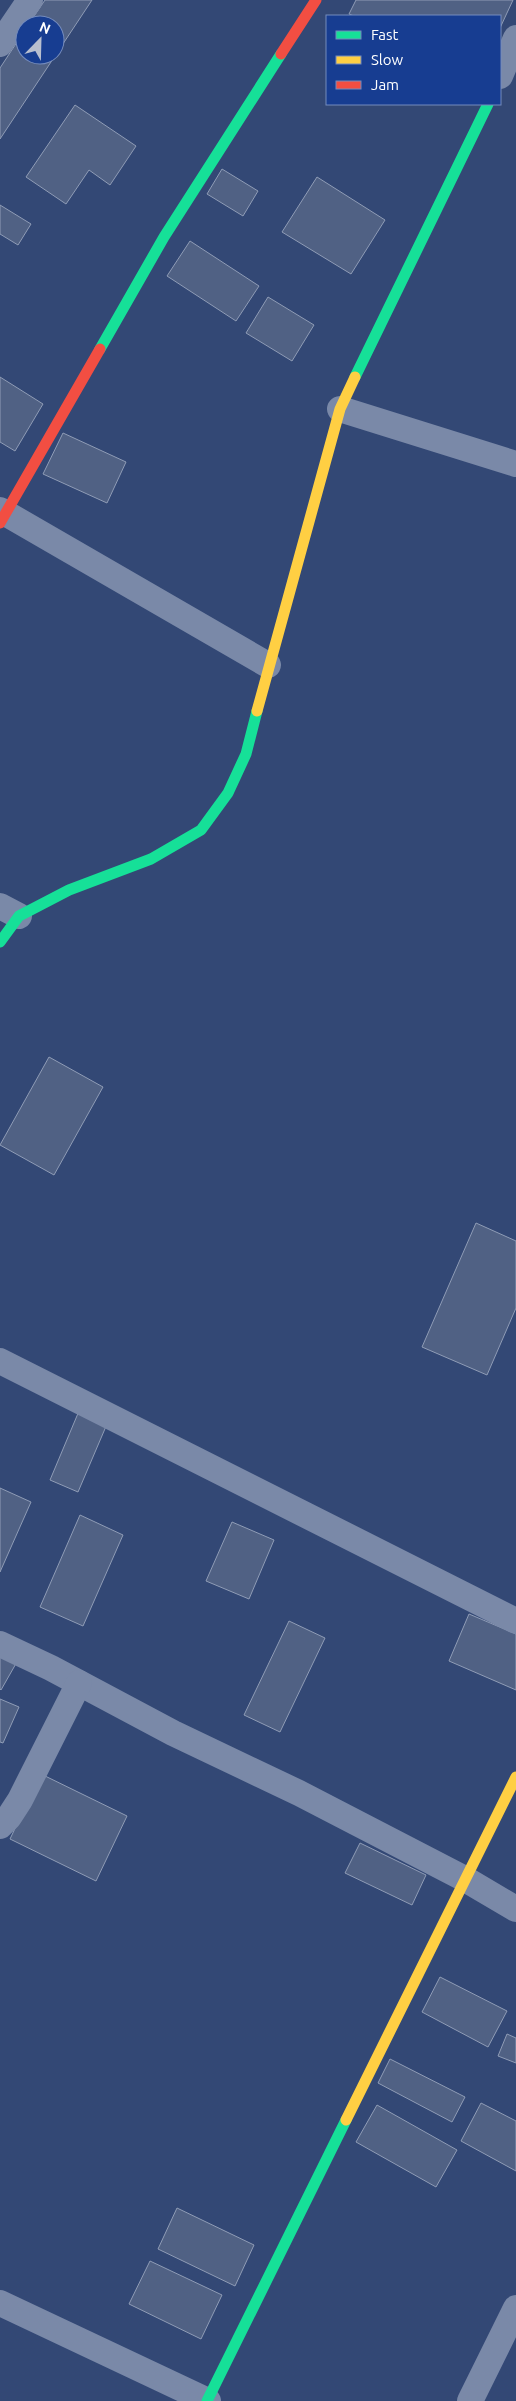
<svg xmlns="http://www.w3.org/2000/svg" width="516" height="2401" font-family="Ubuntu,sans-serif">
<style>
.building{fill:#506184;stroke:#8f9cb6}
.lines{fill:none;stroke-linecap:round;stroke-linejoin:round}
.street{stroke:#7a89a8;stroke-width:26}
.fast{stroke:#16e098;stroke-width:11}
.slow{stroke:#ffcf43;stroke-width:11}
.jam{stroke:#f24e42;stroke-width:11}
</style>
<rect width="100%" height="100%" fill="#334875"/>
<g class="building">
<polygon points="45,0 92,0 0,139 0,68 25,30 25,55 55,55 55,25 28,25"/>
<polygon points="356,0 513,0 500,28 500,16 354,16 349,14"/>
<polygon points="75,105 136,146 110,185 89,170 66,204 26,177"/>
<polygon points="222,169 258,191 243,216 207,194"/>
<polygon points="317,177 385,220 351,274 282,232"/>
<polygon points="0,205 31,224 18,245 0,234"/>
<polygon points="190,241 259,286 236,321 167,276"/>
<polygon points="268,297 314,325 292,361 246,333"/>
<polygon points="0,377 43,404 15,451 0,442"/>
<polygon points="63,433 126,462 107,503 43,474"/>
<polygon points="49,1057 103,1087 54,1175 0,1145"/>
<polygon points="476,1223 516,1241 516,1308 487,1375 422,1347"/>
<polygon points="79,1411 107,1424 78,1492 50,1480"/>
<polygon points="0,1488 31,1502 0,1572"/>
<polygon points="80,1515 123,1535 83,1626 40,1607"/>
<polygon points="232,1522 274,1540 249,1599 206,1581"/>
<polygon points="469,1614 516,1634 516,1690 449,1661"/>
<polygon points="289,1621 325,1638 280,1732 244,1715"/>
<polygon points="0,1650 18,1660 1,1690 0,1689"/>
<polygon points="0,1699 19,1707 3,1743 0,1742"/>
<polygon points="41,1774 127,1816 96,1881 10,1839"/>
<polygon points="360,1843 426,1875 412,1905 345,1873"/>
<polygon points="440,1977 507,2011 488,2047 422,2012"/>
<polygon points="507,2034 516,2038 516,2063 498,2056"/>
<polygon points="390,2059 465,2097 452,2122 378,2083"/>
<polygon points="481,2103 516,2121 516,2171 461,2141"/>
<polygon points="377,2105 457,2150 436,2187 356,2142"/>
<polygon points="177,2208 254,2245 235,2286 158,2249"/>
<polygon points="150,2261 222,2295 201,2339 129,2304"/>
</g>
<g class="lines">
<g class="street">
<polyline points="0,44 30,0"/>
<polyline points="500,76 516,38"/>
<polyline points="340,409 516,464"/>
<polyline points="0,510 268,665"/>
<polyline points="0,906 19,916"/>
<polyline points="0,1361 516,1621"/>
<polyline points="0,1644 51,1668 173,1733 299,1793 465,1879 516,1909"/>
<polyline points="0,1826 9,1817 20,1800 79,1683"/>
<polyline points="0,2303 208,2401"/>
<polyline points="470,2401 516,2308"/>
</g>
<g class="fast">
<polyline points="100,349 164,237 281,54"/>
<polyline points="355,377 488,104"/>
<polyline points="0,942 19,916 69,890 151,859 201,830 228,793 246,754 257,711"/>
<polyline points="207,2401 346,2120"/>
</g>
<g class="slow">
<polyline points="257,711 340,409 355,377"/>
<polyline points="346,2120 516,1777"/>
</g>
<g class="jam">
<polyline points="281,54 316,0"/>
<polyline points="0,523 100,349"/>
</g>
</g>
<rect x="326" y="15" width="175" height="90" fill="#173d91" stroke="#748bbd"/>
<rect x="336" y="31" width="25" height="8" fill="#16e098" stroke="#748bbd"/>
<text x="371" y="40" font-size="15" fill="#ffffff">Fast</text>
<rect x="336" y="56" width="25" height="8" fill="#ffcf43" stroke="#748bbd"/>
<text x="371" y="65" font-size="15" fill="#ffffff">Slow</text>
<rect x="336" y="81" width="25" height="8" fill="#f24e42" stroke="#748bbd"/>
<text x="371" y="90" font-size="15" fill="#ffffff">Jam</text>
<g transform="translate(40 40) rotate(23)"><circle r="24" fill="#173d91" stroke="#748bbd"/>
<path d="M0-4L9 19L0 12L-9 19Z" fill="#b8bfcf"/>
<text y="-8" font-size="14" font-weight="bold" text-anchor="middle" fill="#ffffff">N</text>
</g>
</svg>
